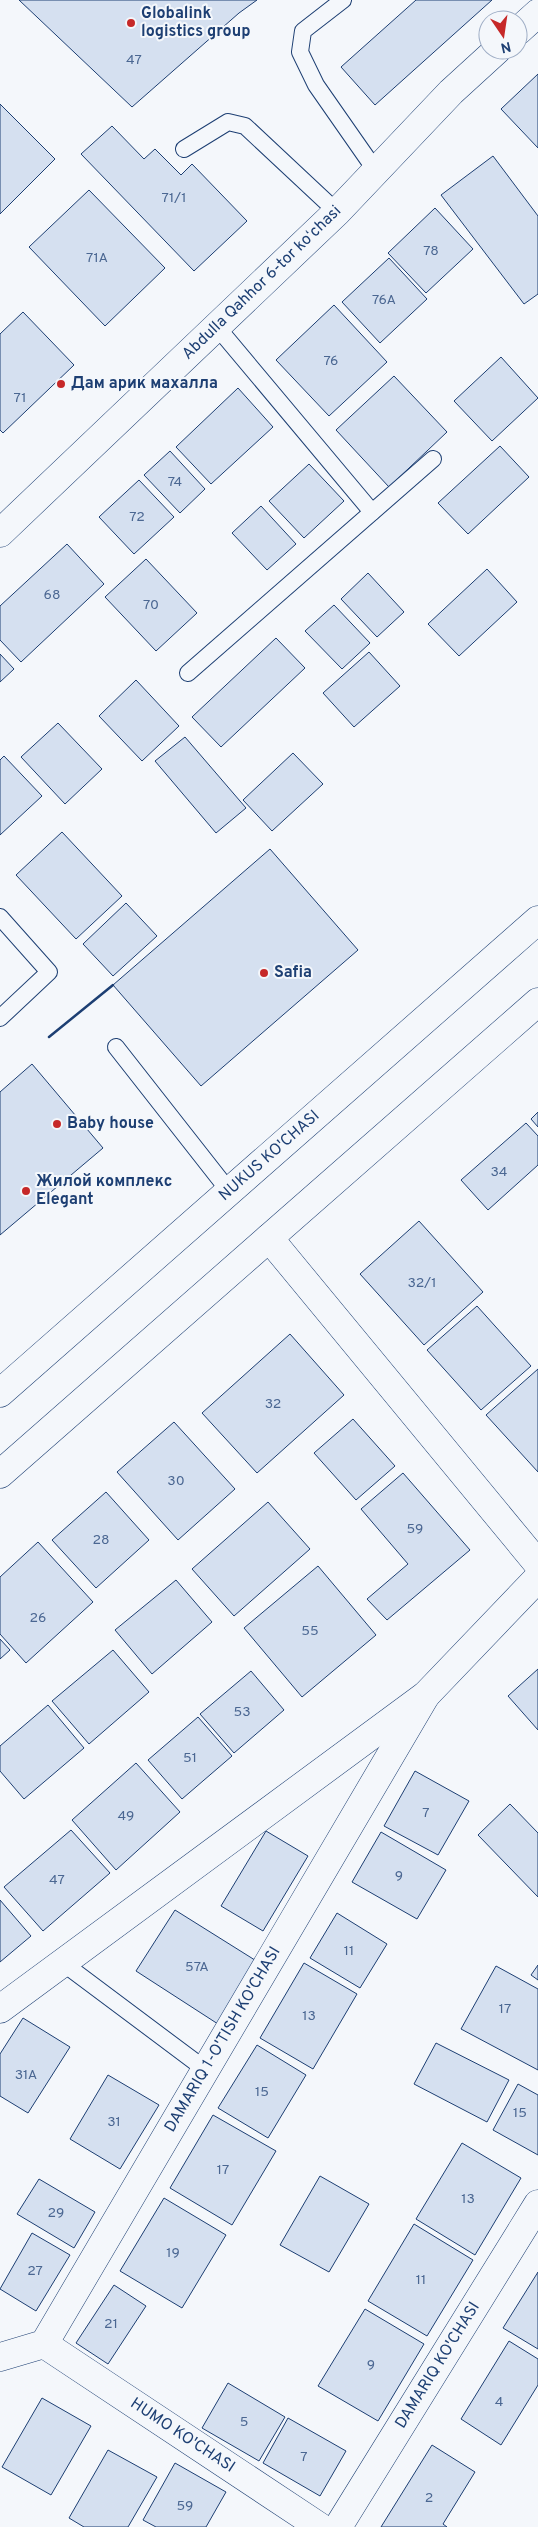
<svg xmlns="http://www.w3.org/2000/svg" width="538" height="2527" font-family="Overpass,sans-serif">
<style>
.building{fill:#d5e0f0;stroke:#1d3f73}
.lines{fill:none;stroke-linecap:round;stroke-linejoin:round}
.lane-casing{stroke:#1d3f73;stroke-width:18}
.street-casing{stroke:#1d3f73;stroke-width:29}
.primary-casing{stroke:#1d3f73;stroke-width:29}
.lane{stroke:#f4f7fb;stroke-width:16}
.street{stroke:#f4f7fb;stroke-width:28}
.primary{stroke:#f4f7fb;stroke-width:28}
.wall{stroke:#1d3f73;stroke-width:2.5}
.poi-dot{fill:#c62828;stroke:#f4f7fb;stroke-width:2}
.labels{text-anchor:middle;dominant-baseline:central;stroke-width:4;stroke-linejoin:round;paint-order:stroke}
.number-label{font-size:14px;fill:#4b6792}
.poi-label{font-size:16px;font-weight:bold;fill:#1d3f73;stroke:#f4f7fb;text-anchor:start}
.street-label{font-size:16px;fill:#1d3f73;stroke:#f4f7fb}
</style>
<rect width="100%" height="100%" fill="#f4f7fb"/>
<g class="building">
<polygon points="19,0 257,0 239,13 132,107"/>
<polygon points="416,0 492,0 375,105 341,67"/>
<polygon points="538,74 538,148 501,109"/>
<polygon points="0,104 55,159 0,214"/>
<polygon points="112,126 144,159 155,149 181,175 192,164 247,221 194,271 81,154"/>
<polygon points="493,156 538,216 538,294 524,304 441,195"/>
<polygon points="89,190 165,268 105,326 29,247"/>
<polygon points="435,208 473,249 426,293 388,253"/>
<polygon points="389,258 427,299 380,343 342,302"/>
<polygon points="334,305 387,362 329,416 276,360"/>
<polygon points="23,312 74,365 3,433 0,430 0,334"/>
<polygon points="501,357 538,398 492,441 454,401"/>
<polygon points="394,376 447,432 389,487 336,430"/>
<polygon points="238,388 273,427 211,484 176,447"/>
<polygon points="500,446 529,477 468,534 438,503"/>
<polygon points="170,451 205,489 180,513 144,475"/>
<polygon points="309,464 344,501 304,538 269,501"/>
<polygon points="139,480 174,517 134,554 99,517"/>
<polygon points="261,506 296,544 267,570 232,533"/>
<polygon points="67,544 104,584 21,662 0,640 0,606"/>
<polygon points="146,559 197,613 156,651 105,597"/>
<polygon points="487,569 517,602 459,656 428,624"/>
<polygon points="368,573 404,612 377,637 341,599"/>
<polygon points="334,605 370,643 342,669 305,631"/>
<polygon points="276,638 305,668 221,747 192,717"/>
<polygon points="369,652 400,686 354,727 323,693"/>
<polygon points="0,654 14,669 0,682"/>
<polygon points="136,680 179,726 142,761 99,716"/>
<polygon points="58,723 102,769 65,804 21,757"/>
<polygon points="185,737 246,808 216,833 155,761"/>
<polygon points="293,753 323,784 272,831 243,800"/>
<polygon points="4,756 42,796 0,835 0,760"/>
<polygon points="62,832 122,896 76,939 16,875"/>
<polygon points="270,849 358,950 201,1086 113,985"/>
<polygon points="126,903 157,936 113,976 83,944"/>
<polygon points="32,1064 103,1148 0,1235 0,1092"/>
<polygon points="538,1112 538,1127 531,1119"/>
<polygon points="526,1123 538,1136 538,1165 488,1210 461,1180"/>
<polygon points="419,1221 483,1292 424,1345 360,1274"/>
<polygon points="477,1306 531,1366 481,1410 427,1350"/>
<polygon points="290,1334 344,1395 257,1473 202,1413"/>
<polygon points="538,1369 538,1472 486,1415"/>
<polygon points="353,1419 395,1466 356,1500 314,1453"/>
<polygon points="174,1422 235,1489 178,1540 117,1472"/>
<polygon points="403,1473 470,1550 387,1620 367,1599 408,1564 361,1509"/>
<polygon points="106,1492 149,1540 96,1588 52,1540"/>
<polygon points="268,1502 310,1549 234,1616 192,1569"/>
<polygon points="38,1542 93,1602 26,1663 0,1634 0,1577"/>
<polygon points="318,1566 376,1635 302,1697 244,1628"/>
<polygon points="176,1580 212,1622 152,1674 115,1630"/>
<polygon points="0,1639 10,1650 0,1659"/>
<polygon points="113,1650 149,1692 89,1744 52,1701"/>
<polygon points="538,1669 538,1730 508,1696"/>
<polygon points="251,1671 284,1710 234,1753 200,1714"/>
<polygon points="48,1705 84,1748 24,1799 0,1771 0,1746"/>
<polygon points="198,1717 232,1756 182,1799 148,1760"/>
<polygon points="136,1763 180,1812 116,1870 72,1820"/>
<polygon points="415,1771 469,1801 438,1855 384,1826"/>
<polygon points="510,1804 538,1833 538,1897 478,1835"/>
<polygon points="71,1830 110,1873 43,1931 4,1887"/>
<polygon points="266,1831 308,1856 263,1931 221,1906"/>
<polygon points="381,1832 446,1870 417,1919 352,1882"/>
<polygon points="0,1900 31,1936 0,1962"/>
<polygon points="175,1910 258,1962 218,2024 136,1971"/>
<polygon points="337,1913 387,1944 360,1988 310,1958"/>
<polygon points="304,1963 357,1994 313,2069 260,2038"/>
<polygon points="538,1965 538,1980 531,1975"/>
<polygon points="496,1966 538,1989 538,2070 461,2029"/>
<polygon points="23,2018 70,2047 28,2113 0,2096 0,2054"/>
<polygon points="436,2043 509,2080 487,2122 414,2084"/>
<polygon points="257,2045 306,2075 268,2138 218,2108"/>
<polygon points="108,2075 159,2105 120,2169 70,2139"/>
<polygon points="518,2084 538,2095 538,2155 493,2130"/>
<polygon points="213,2115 276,2151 232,2225 170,2188"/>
<polygon points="462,2143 521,2178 475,2255 416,2219"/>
<polygon points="320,2176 369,2204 329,2272 280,2245"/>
<polygon points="39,2179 95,2212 74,2248 17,2214"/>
<polygon points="164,2198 226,2235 182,2308 120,2271"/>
<polygon points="414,2224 473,2260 427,2336 368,2301"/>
<polygon points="32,2233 70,2255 36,2311 0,2289"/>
<polygon points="538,2272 538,2349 503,2328"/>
<polygon points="114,2285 146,2306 108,2364 76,2343"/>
<polygon points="365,2309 424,2344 378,2421 318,2386"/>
<polygon points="509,2341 538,2359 538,2385 501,2445 461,2419"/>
<polygon points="228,2383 285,2417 259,2461 202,2428"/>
<polygon points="42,2398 91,2426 51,2495 2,2467"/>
<polygon points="288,2418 346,2451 320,2496 263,2463"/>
<polygon points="432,2445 475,2472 443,2524 447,2527 381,2527"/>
<polygon points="108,2450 157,2477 128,2527 84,2527 69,2518"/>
<polygon points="175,2463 226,2492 206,2527 156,2527 143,2520"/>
</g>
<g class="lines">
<defs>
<g id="lane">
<polyline points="343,0 303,31 300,52 316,85 376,171"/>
<polyline points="184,149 228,122 245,126 337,212"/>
<polyline points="217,327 372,512"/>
<polyline points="188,673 433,459"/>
<polyline points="0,917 49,972 0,1018"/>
<polyline points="116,1047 229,1191"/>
<polyline points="63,1963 206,2070"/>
</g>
<g id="street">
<polyline points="518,31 538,13"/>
<polyline points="0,533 337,212 451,92 497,50"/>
<polyline points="269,1238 538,1564"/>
<polyline points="0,2009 426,1695 538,1578"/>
<path id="s1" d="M44,2344l276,183"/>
<path id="s2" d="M0,2357l44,-13 382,-649"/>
<path id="s3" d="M338,2527l200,-323"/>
</g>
<g id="primary">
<path id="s4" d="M0,1393l538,-473"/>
<polyline points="0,1474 538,1002"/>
</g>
</defs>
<use href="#lane" class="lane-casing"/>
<use href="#street" class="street-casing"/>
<use href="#primary" class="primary-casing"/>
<use href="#lane" class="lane"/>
<use href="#street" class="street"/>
<use href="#primary" class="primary"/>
<polyline class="wall" points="49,1037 113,985"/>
</g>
<g class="poi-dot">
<circle cx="131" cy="23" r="5"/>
<circle cx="61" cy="384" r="5"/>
<circle cx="264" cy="973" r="5"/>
<circle cx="57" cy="1124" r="5"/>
<circle cx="26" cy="1191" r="5"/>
</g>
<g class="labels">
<g class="number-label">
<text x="134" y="60">47</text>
<text x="174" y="198">71/1</text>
<text x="431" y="251">78</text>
<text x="97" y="258">71A</text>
<text x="384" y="300">76A</text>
<text x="331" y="361">76</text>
<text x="20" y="398">71</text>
<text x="175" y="482">74</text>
<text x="137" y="517">72</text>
<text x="52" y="595">68</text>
<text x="151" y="605">70</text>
<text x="499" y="1172">34</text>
<text x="422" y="1283">32/1</text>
<text x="273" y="1404">32</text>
<text x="176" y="1481">30</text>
<text x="415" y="1529">59</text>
<text x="101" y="1540">28</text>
<text x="38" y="1618">26</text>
<text x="310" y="1631">55</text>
<text x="242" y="1712">53</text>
<text x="190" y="1758">51</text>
<text x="426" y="1813">7</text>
<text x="126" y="1816">49</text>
<text x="399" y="1876">9</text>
<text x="57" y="1880">47</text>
<text x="349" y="1951">11</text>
<text x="197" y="1967">57A</text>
<text x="505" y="2009">17</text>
<text x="309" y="2016">13</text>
<text x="26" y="2075">31A</text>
<text x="262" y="2092">15</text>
<text x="520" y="2113">15</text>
<text x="114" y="2122">31</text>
<text x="223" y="2170">17</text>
<text x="468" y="2199">13</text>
<text x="56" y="2213">29</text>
<text x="173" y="2253">19</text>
<text x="35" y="2271">27</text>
<text x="421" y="2280">11</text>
<text x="111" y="2324">21</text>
<text x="371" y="2365">9</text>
<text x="499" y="2402">4</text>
<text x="244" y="2422">5</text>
<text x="304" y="2457">7</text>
<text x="429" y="2498">2</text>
<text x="185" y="2506">59</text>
</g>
<g class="poi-label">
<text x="141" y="14">Globalink<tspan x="141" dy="18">logistics group</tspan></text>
<text x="71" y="384">Дам арик махалла</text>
<text x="274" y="973">Safia</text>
<text x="67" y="1124">Baby house</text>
<text x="36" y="1182">Жилой комплекс<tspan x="36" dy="18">Elegant</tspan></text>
</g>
<g class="street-label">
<text transform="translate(262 283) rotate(-44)">Abdulla Qahhor 6-tor koʻchasi</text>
<text stroke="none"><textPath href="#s4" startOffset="359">NUKUS KO'CHASI</textPath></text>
<text stroke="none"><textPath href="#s2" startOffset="399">DAMARIQ 1-O'TISH KO'CHASI</textPath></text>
<text stroke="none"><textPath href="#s3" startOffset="190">DAMARIQ KO'CHASI</textPath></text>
<text stroke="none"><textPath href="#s1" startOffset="166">HUMO KO'CHASI</textPath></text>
</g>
</g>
<g transform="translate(503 35) rotate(167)"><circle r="24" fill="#f4f7fb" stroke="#9eadc5"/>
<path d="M0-4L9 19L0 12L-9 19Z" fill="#c62828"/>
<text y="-8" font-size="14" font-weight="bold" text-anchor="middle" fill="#1d3f73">N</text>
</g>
</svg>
